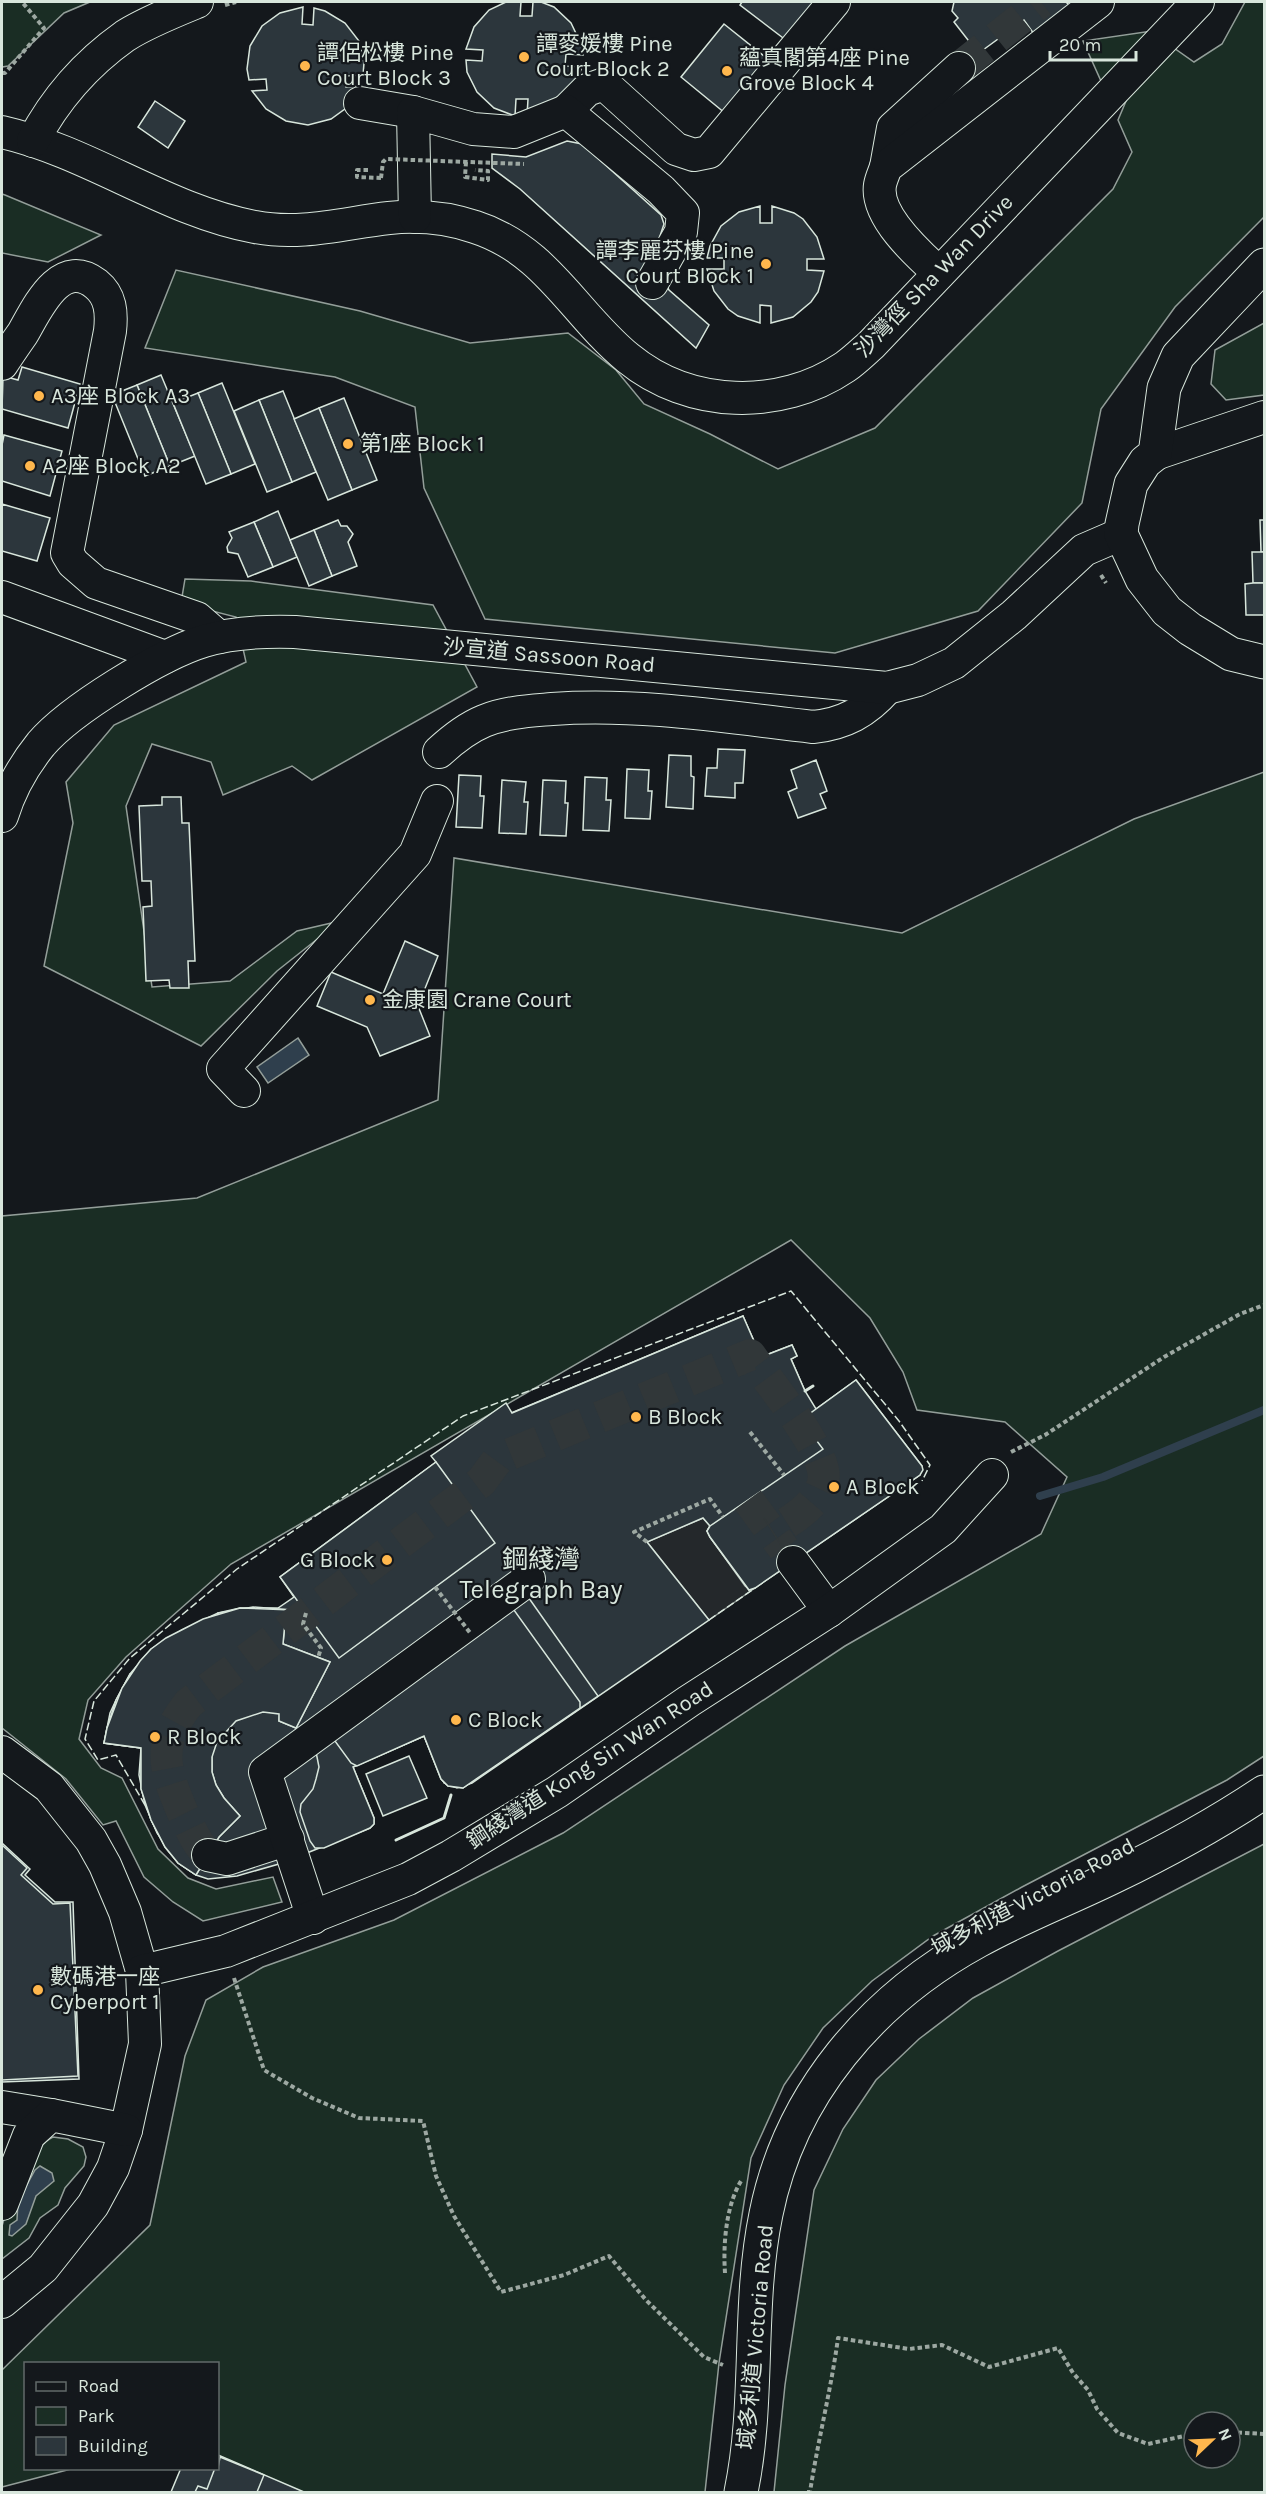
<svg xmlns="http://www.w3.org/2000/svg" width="1266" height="2494" font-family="Karla,'Noto Sans TC',sans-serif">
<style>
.green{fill:#1a2d24;stroke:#939e99;stroke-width:1.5;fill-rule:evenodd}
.parking{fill:#24282b;stroke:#939e99;stroke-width:1.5}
.water{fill:#2f3f4d;stroke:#939e99;stroke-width:1.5}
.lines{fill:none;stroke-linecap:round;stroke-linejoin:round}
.stream{stroke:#2f3f4d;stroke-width:8}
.building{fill:#2c363c;stroke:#d8e6dc;stroke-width:1.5}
.minor-tunnel{stroke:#313739;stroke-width:32;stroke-dasharray:32 16;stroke-linecap:butt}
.minor-casing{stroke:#d8e6dc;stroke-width:34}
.major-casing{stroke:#d8e6dc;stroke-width:35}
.path{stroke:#9da8a2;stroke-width:4;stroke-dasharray:4.5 3;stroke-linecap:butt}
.minor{stroke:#14181c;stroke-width:32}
.major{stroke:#14181c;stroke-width:33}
.path-bridge{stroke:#9da8a2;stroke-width:4;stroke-dasharray:4.5 3;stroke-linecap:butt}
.fence{stroke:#d8e6dc;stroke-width:1.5;stroke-dasharray:8 3;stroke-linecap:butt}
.wall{stroke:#d8e6dc;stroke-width:3}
.poi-dot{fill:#ffb74d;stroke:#14181c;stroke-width:2}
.labels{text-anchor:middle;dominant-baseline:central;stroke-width:4.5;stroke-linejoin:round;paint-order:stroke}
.poi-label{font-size:22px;fill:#d8e6dc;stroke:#14181c;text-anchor:start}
.street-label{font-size:22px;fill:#d8e6dc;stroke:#14181c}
.quarter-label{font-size:26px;fill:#d8e6dc;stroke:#14181c}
</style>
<rect width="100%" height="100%" fill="#14181c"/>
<g class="green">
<polygon points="2,2 90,2 64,13 8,66 2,67"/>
<polygon points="1245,2 1264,2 1264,217 1175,307 1101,409 1082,503 978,611 835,653 485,619 424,488 415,407 335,377 145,348 176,270 360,311 470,343 568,333 616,370 644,404 710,434 778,469 875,428 1113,189 1132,152 1118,120 1132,87 1171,46 1194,62 1222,44"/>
<polygon points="1152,31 1158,35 1101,81 1083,41"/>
<polygon points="2,194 5,195 101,235 48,262 2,253"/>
<polygon points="1264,323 1264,395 1226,400 1211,384 1215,350"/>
<polygon points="185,579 251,581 433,605 477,687 312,780 292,766 223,795 211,762 152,744 126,806 152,987 230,981 297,931 340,921 277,971 201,1046 44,966 73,823 66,782 114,725 246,662 236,617 181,603"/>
<polygon points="1264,772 1264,1756 1227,1780 1022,1887 933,1936 872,1981 823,2028 784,2085 751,2158 719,2363 705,2492 234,2492 202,2469 218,2468 218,2364 26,2364 26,2468 71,2469 2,2487 2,2370 150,2225 185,2056 206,2000 263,1967 394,1920 563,1833 845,1646 1041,1534 1067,1477 1005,1422 917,1410 903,1372 870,1318 791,1240 231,1564 126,1657 88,1700 79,1739 101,1768 122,1778 158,1849 188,1878 216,1889 273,1877 282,1902 203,1921 173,1902 144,1877 116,1821 103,1825 66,1779 2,1728 2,1216 197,1198 438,1100 454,858 902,933 1134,819"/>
<path d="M1264,1844v648h-490l11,-107 29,-195 29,-61 33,-49 43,-41 54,-41 85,-47zM1194,2422h36v36h-36z"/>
<path d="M53,2137l15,2 15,8 3,10 -2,9 -19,22 -7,17 -18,13 -11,20 -27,21c0,-11 -2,-24 0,-33 6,-23 30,-80 51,-89z"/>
</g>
<polygon class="parking" points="703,1518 710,1526 707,1531 710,1537 745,1586 749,1589 755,1588 709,1620 647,1542"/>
<g class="water">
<polygon points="298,1038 309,1055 268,1083 257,1067"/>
<polygon points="40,2166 52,2173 54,2181 36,2196 26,2224 12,2236 9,2235 10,2225 17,2220 18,2201 35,2170"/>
</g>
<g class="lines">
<polyline class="stream" points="1040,1496 1103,1477 1264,1410"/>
</g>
<g class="building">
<polygon points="506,2 521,2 520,16 532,16 533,2 541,2 554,7 571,23 581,44 583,55 566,54 565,66 582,67 574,88 527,116 528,99 516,99 515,116 494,108 477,92 467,72 466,60 482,61 483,50 466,49 474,27 489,10"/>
<polygon points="742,2 822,2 791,44 740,5"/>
<polygon points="954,2 1066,2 1071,7 1034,34 1024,20 983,50 980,45 975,49 954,22 958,18 952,11"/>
<polygon points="303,7 302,24 313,25 314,8 325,11 345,23 359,41 364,63 363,75 346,76 346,87 361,86 349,106 331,119 308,125 286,121 266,109 252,91 267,90 266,79 249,80 247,69 250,46 262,26 280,13"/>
<polygon points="724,24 774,64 731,118 681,77"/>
<polygon points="155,101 185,121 168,148 138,127"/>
<polygon points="567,141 582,144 661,215 664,224 656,248 656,263 669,290 709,325 696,348 520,189 492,168 492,154 526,157"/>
<polygon points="760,206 760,223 772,223 772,206 794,213 803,219 817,237 824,259 807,259 807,270 824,271 818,292 811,302 793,317 771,323 771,306 760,305 760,323 738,316 728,309 714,291 707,269 724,269 724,258 707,258 710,246 721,226 739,212"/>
<polygon points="22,367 80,384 68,428 2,409 3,376 18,380"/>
<polygon points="161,375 195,456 170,466 137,385"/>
<polygon points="222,383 255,464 231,474 198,393"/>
<polygon points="137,385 170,466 145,476 112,395"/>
<polygon points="283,391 316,472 292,482 259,400"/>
<polygon points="198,393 231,474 206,484 173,403"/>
<polygon points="344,398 377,480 352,490 319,408"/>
<polygon points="259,400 292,482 267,492 234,411"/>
<polygon points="319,408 352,490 328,500 294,419"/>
<polygon points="4,435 62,451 50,496 2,481 2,445"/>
<polygon points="2,504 50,518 37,561 2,551"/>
<polygon points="278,511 297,557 273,567 254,522"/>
<polygon points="338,520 341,526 347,526 353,534 348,542 357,566 332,576 314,530"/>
<polygon points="1260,520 1264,520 1264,552 1261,552"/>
<polygon points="254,522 273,567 248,577 238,554 228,552 227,547 232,538 229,532"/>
<polygon points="314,530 332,576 309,586 290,540"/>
<polygon points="1252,552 1264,552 1264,583 1253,583"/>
<polygon points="1253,583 1264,583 1264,615 1246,615 1245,584"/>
<polygon points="718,749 745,750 743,783 735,783 735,798 705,796 707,768 717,768"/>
<polygon points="669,755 691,756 691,776 694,777 693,809 666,807"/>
<polygon points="816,760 827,791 820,794 826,808 798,818 788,792 797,788 791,770"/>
<polygon points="627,769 649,770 648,791 652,791 650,819 625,818"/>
<polygon points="459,775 481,776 480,796 484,796 482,828 456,827"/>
<polygon points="585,777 607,778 606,800 611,800 609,831 583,830"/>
<polygon points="502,780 526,782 524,802 528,802 526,834 499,833"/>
<polygon points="543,780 566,781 565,803 568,803 566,836 540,835"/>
<polygon points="162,797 181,797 182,823 189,823 195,961 188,961 189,988 170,988 169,980 146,981 143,907 152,906 151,881 142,881 139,806 162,805"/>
<polygon points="405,941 438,956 418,1006 430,1036 380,1056 367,1027 317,1006 331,972 383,994"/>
<polygon points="743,1316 761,1357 792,1345 797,1356 791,1359 805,1391 740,1440 747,1449 737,1458 721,1438 643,1499 640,1496 628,1506 625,1505 613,1516 586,1491 603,1465 600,1463 608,1449 599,1435 542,1460 545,1465 516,1479 511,1467 514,1463 511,1462 492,1421"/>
<polygon points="743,1316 761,1357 792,1345 797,1356 791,1359 805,1391 816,1409 856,1380 922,1466 920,1475 755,1588 749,1590 710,1537 707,1531 710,1526 703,1518 647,1542 709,1620 472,1783 457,1788 444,1783 424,1736 353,1767 374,1818 374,1824 370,1828 279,1864 237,1876 208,1879 196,1875 178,1863 157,1833 145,1805 139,1775 141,1748 104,1743 110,1713 116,1700 130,1674 151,1649 182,1630 218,1613 240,1608 278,1608 294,1597 280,1577 436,1462 431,1456 506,1403 512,1413"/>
<polygon points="856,1380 922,1466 923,1470 920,1475 755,1588 749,1590 710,1537 707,1531 710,1526 823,1449 801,1420"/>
<polygon points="436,1462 495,1543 339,1658 280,1577"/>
<polygon points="526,1594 598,1696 463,1788 448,1786 441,1779 424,1736 353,1767 374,1818 374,1824 370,1828 324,1848 315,1848 310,1841 300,1812 301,1804 313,1789 316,1779 319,1767 315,1747"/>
<polygon points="253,1607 292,1610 292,1612 286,1611 283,1644 330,1662 296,1728 279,1721 281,1699 262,1697 246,1700 231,1708 218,1717 208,1730 199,1756 212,1757 212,1772 216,1785 224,1798 240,1816 219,1837 196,1875 178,1863 165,1847 151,1820 141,1789 141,1748 104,1743 107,1728 116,1700 130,1674 163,1697 185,1671 197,1663 229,1649 218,1613"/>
<polygon points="240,1608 292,1610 292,1612 286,1611 283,1644 330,1662 296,1728 279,1721 279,1714 263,1712 236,1721 217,1742 212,1757 212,1772 216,1785 224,1798 240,1816 219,1837 196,1875 178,1863 165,1847 151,1820 141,1789 141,1748 104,1743 107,1728 122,1688 140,1661 151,1649 166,1638 203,1619"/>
<polygon points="510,1608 514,1610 580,1702 580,1708 463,1788 448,1786 441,1779 424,1736 357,1766 351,1763 332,1737"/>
<polygon points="409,1756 427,1798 383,1816 366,1774"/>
<polygon points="2,1843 30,1869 25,1875 55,1902 73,1902 79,2079 2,2082"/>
<polygon points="2,1845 27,1868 21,1875 53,1904 70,1903 78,2076 2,2080"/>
<polygon points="218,2455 304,2492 171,2492 181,2468 218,2468"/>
<polygon points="220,2457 264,2475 257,2492 195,2492 198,2486 207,2489 215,2468 218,2468"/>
</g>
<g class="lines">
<g class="minor-tunnel">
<polyline points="959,68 1041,2"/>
<polyline points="748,1500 784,1549"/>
<path d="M208,1855c-13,-13 -18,-28 -26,-44 -19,-45 -25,-68 7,-108l292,-221 17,-23 252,-104c21,30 59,75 71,108 3,8 4,15 1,23 -9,23 -31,34 -50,46"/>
</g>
<defs>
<g id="minor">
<polyline points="360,103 413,112"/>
<polyline points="566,111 587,90 604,84 676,149 694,155 709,152 834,2"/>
<path d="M2,132c88,20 165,79 253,95 46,9 89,-4 134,-9 29,-3 59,0 86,9 72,23 99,87 153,131 61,50 152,53 217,9 9,-6 18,-15 26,-22l327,-343"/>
<path d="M33,141c22,-42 54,-78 92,-105 20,-13 50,-25 72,-34"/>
<polyline points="886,167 893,128 959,68"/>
<polyline points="415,217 413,112 473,129 514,132 566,111 661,190 683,213 681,232 652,283"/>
<path d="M939,273c-20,-18 -64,-57 -59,-88 1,-6 4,-12 6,-18l212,-165"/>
<path d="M2,364c7,-11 14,-21 21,-31 14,-24 37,-77 73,-49 15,12 16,29 14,47l-43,222 6,10 23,20 101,35 22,19"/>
<polyline points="1155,454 1264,417"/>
<polyline points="2,597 165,657"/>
<path d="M439,752c14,-13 28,-24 45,-31 22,-9 45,-10 68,-12 88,-6 174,8 261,18 31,-3 53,-15 74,-39"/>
<path d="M2,816c8,-26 22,-51 39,-72 29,-34 120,-90 163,-103 30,-9 60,-10 91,-9l592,56 31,-8 36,-17 60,-48 70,-65 37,-16"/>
<polyline points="244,1091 223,1069 415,854 437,801"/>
<polyline points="793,1562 829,1611"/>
<polyline points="2,1752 49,1787 91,1840 105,1865 125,1912 142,1971 145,2044 126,2130 113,2168 93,2205 43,2268 2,2302"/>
<polyline points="208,1855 227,1859 288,1839"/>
<polyline points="313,1918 265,1772 529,1579"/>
<polyline points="142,1971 226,1951 408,1879 451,1856 557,1792 689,1701 829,1611 943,1529 992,1475"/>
<polyline points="2,2107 51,2115"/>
<polyline points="2,2204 29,2135 51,2115 126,2130"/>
</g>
<g id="major">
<polyline points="1264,265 1178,356 1164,388 1155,454 1145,462 1131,484 1122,524 1121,534 1142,579 1167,611 1190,629 1231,654 1264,662"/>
<path d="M741,2492c19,-91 6,-186 25,-278 24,-120 106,-215 212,-273 43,-24 90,-42 135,-64 52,-25 103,-53 151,-85"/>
</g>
</defs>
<use href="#minor" class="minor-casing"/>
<use href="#major" class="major-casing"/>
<g class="path">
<polyline points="225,5 236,2"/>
<polyline points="2,73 5,73 44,28 22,2"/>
<polyline points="466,162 465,177 488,180 488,171 475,170"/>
<polyline points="368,170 357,170 357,177 381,178"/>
<polyline points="1101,575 1106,583"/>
<polyline points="750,1432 784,1475"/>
<polyline points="1011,1452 1045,1435 1164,1357 1240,1314 1264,1305"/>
<polyline points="647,1542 634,1532 710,1499 723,1517"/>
<polyline points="234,1978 264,2070 312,2098 359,2118 423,2121 436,2176 454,2216 501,2292 564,2275 609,2256 646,2300 704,2357 723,2365"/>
<path d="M725,2273c-2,-29 1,-67 16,-92"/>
<polyline points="1230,2432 1264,2434"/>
<path d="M807,2492h3c8,-52 21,-102 28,-154l71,11 33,-4 47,22 69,-19 15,25 15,17 9,19 21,24 30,11 36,-8 10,6"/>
</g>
<use href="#minor" class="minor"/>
<use href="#major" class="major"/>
<g class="path-bridge">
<polyline points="381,178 383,162 386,159 524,164"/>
<polyline points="435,1587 471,1634"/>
<polyline points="306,1613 303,1624 321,1648 318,1658"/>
</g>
<g class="fence">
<polyline points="709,1620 755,1588"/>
<polyline points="145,1805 116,1755 98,1760 85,1739 94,1701 130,1658 237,1569 463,1416 791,1291 899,1421 930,1465 922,1481"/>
</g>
<g class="wall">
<polyline points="805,1391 813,1386"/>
<polyline points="396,1840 444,1818 451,1795"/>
</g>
</g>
<g class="poi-dot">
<circle cx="524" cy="57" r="6"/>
<circle cx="305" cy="66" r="6"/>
<circle cx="727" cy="71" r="6"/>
<circle cx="766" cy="264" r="6"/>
<circle cx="39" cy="396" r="6"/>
<circle cx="348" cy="444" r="6"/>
<circle cx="30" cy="466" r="6"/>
<circle cx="370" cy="1000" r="6"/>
<circle cx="636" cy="1417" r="6"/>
<circle cx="834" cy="1487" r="6"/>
<circle cx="387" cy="1560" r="6"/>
<circle cx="456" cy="1720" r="6"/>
<circle cx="155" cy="1737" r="6"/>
<circle cx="38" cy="1990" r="6"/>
</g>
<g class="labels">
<g class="poi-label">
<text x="536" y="44">譚麥媛樓 Pine<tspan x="536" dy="25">Court Block 2</tspan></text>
<text x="317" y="53">譚侶松樓 Pine<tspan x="317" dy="25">Court Block 3</tspan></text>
<text x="739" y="58">蘊真閣第4座 Pine<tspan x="739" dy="25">Grove Block 4</tspan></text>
<text x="754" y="251" text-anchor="end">譚李麗芬樓 Pine<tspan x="754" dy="25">Court Block 1</tspan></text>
<text x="51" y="396">A3座 Block A3</text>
<text x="360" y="444">第1座 Block 1</text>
<text x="42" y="466">A2座 Block A2</text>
<text x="382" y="1000">金康園 Crane Court</text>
<text x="648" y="1417">B Block</text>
<text x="846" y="1487">A Block</text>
<text x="375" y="1560" text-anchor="end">G Block</text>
<text x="468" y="1720">C Block</text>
<text x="167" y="1737">R Block</text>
<text x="50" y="1977">數碼港一座<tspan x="50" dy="25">Cyberport 1</tspan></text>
</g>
<g class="street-label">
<text transform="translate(934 276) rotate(-46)">沙灣徑 Sha Wan Drive</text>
<text transform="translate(549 656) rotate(5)">沙宣道 Sassoon Road</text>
<text transform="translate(590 1765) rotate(-33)">鋼綫灣道 Kong Sin Wan Road</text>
<text transform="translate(1033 1897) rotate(-28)">域多利道 Victoria Road</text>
<text transform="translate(756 2337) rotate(-85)">域多利道 Victoria Road</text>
</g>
<g class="quarter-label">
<text x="541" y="1559">鋼綫灣<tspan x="541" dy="30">Telegraph Bay</tspan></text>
</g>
</g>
<rect width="1266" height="2494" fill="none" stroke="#d8e6dc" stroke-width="6"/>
<rect x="24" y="2362" width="195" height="108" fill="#14181c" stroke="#626a69" stroke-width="1.5"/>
<rect x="36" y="2382" width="30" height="9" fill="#14181c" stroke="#626a69" stroke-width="1.5"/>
<text x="78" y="2392" font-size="18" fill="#d8e6dc">Road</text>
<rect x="36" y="2407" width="30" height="18" fill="#1a2d24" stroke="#626a69" stroke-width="1.5"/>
<text x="78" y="2422" font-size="18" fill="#d8e6dc">Park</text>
<rect x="36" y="2437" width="30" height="18" fill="#2c363c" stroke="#626a69" stroke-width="1.5"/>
<text x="78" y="2452" font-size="18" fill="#d8e6dc">Building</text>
<g transform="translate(1212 2440) rotate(67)"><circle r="28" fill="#14181c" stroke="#626a69" stroke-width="1.5"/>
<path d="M0-4.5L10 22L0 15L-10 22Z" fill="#ffb74d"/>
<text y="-9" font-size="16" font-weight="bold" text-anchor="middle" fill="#d8e6dc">N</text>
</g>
<path d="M1050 51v9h86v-9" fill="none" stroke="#d8e6dc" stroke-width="3"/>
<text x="1059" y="51" font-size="18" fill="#d8e6dc" stroke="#14181c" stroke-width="4.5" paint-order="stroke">20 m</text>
</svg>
